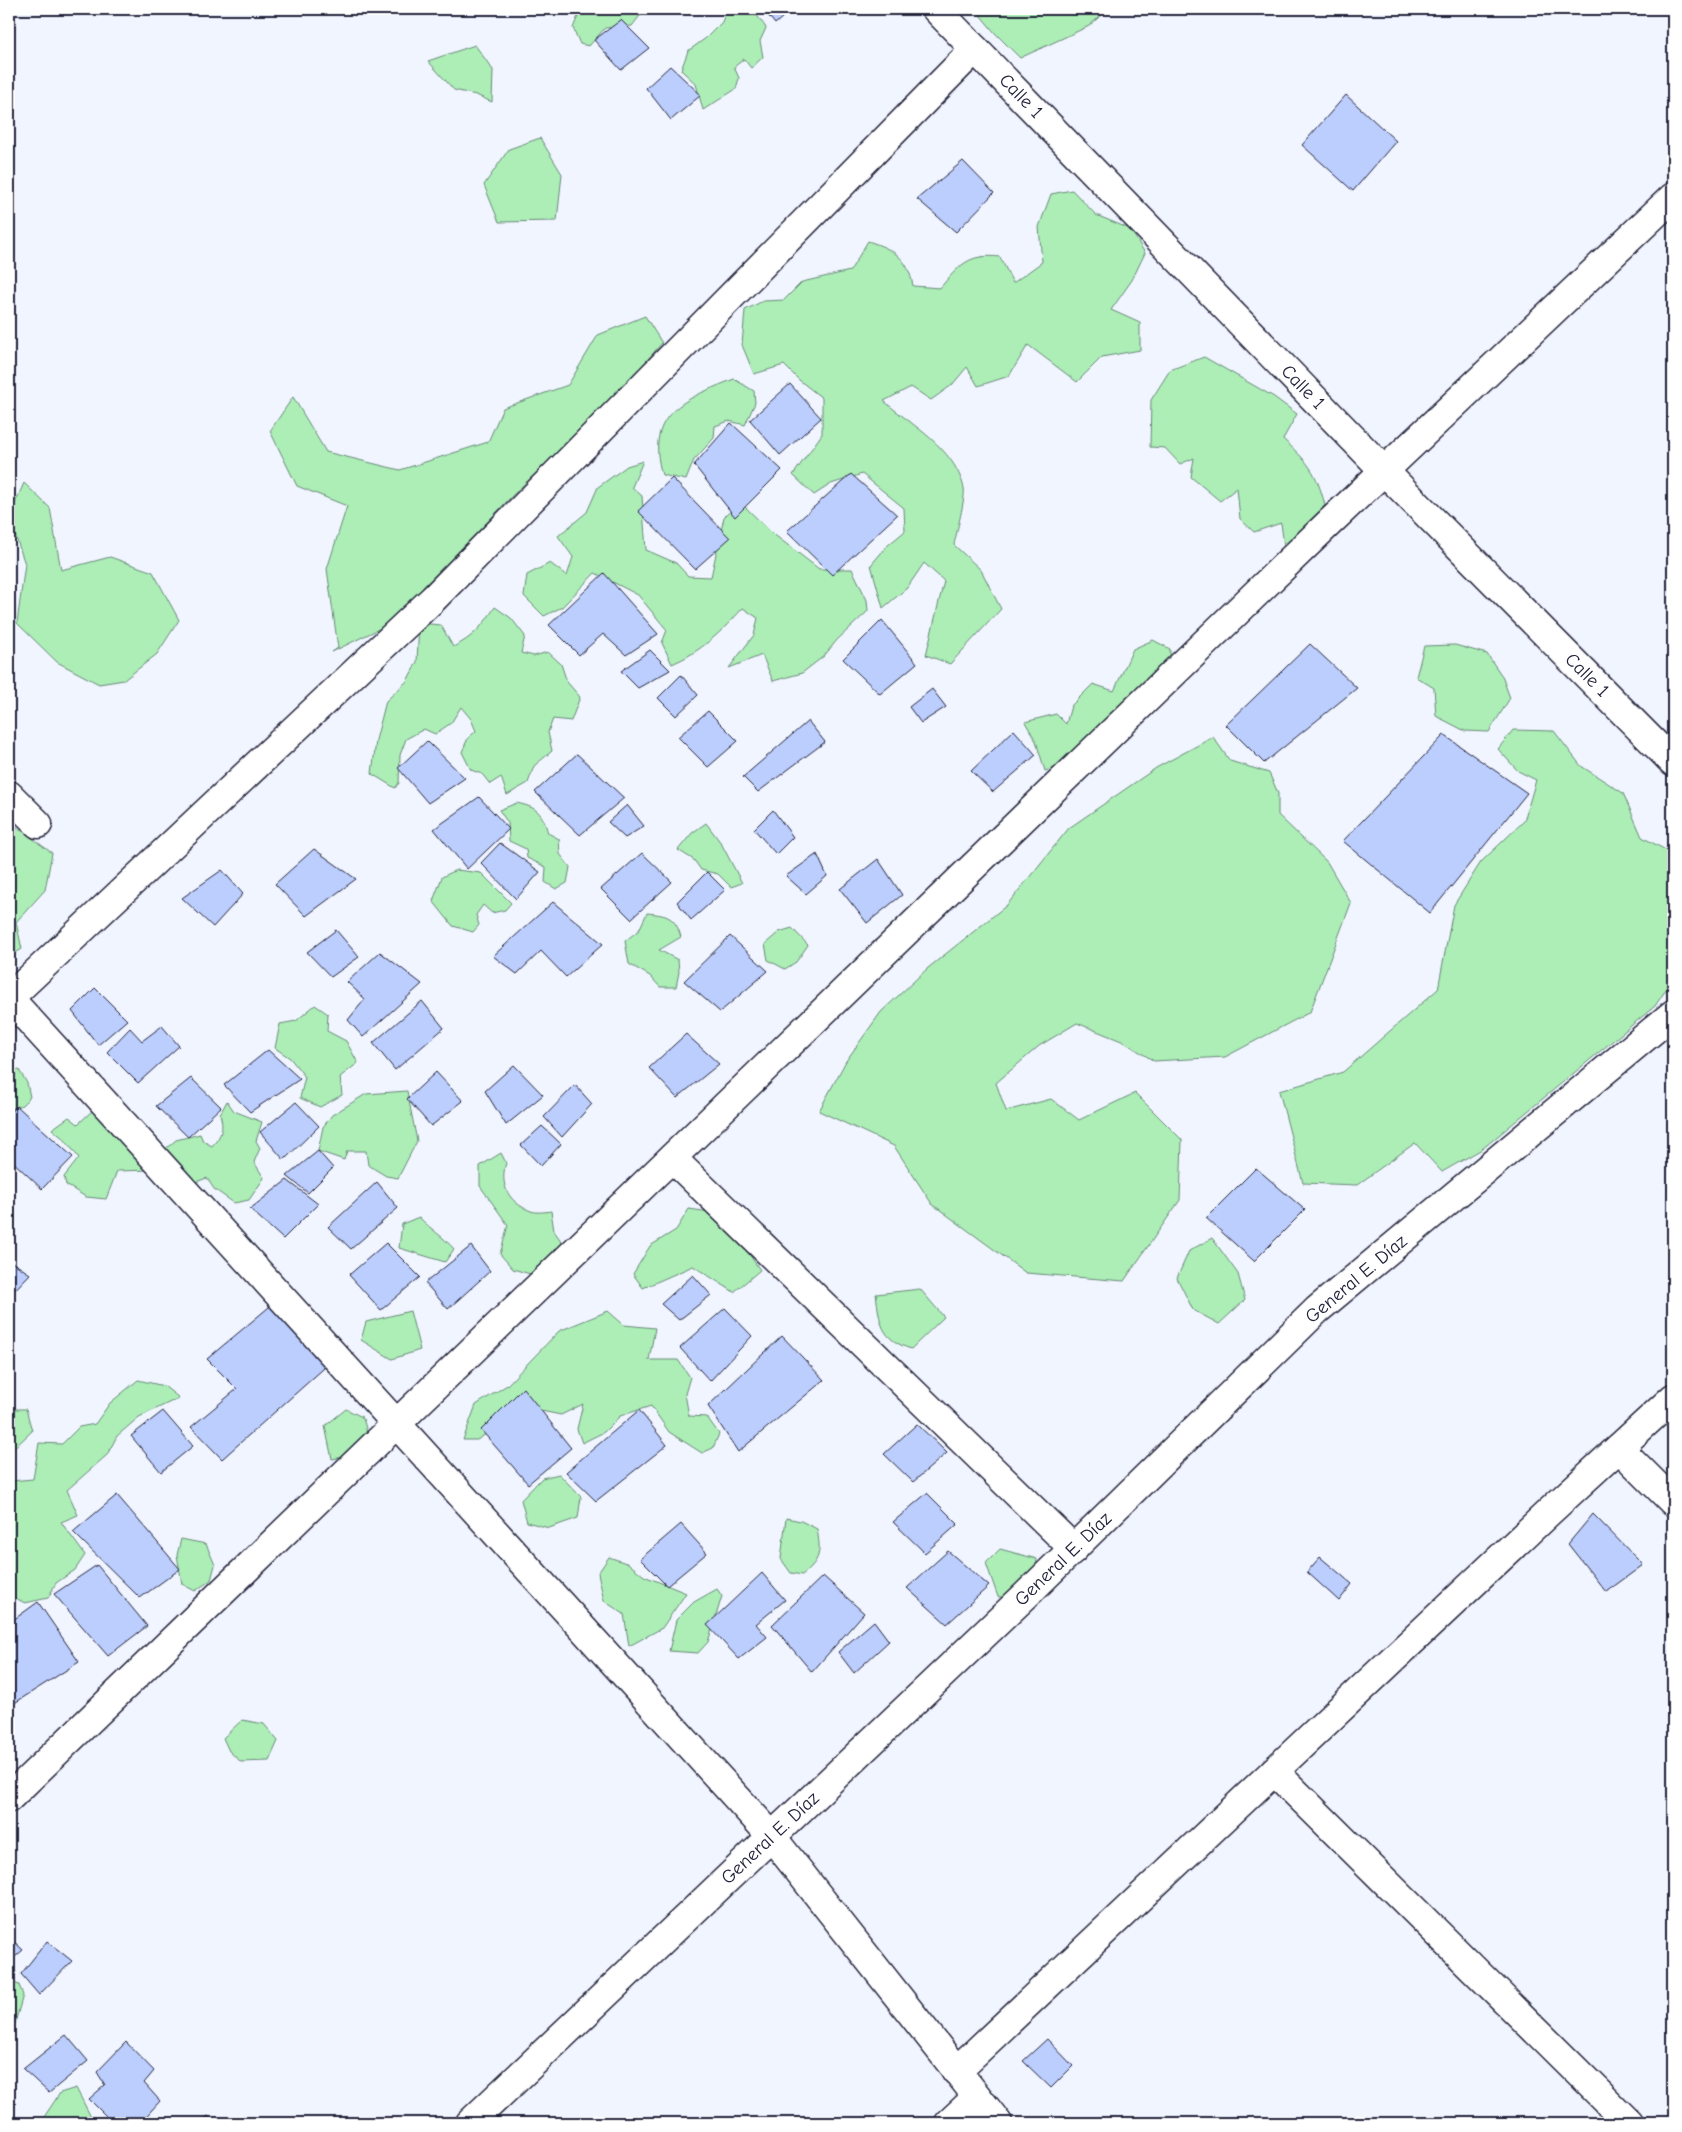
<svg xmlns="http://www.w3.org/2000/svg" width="1682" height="2132" font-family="'Comic Neue',sans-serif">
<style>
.green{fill:#aceeb6;stroke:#678878}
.building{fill:#bbcefe;stroke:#22223b}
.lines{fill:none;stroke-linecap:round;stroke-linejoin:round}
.minor-casing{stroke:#22223b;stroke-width:31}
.tertiary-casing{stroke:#22223b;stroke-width:31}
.minor{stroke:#fff;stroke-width:28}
.tertiary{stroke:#fff;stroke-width:28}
.labels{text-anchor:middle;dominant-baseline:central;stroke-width:4;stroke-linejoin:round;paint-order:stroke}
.street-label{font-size:19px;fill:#22223b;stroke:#fff}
</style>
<rect width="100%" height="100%" fill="#f1f5ff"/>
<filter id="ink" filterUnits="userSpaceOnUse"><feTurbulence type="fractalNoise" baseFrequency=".02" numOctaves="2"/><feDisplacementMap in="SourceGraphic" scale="10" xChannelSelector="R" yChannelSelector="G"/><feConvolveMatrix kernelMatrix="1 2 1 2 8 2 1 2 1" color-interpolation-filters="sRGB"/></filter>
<g filter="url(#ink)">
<g class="green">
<polygon points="581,9 645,9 632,26 605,28 589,46 580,44 573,28"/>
<path d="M727,9c23,0 26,-1 39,19l-6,13 3,16 -12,11 -7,-9 -10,8 5,11 -3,11 -33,21 -7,-26 -15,-14 7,-19 18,-13 16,-16z"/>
<polygon points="975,9 1108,9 1089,26 1020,58 995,33"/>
<polygon points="475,45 493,70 492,102 476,95 454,90 428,61"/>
<polygon points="540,138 562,174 557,221 499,222 484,185 509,149"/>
<path d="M1072,190l24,25 34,14 15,24 -13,27 -21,30 29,13v27l-38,7 -25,25 -49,-37 -19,31 -31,10 -11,-19 -15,18 -21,15 -20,-13 -27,14c28,25 70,46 80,87 2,9 -8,46 -10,57l27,25 20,39 -51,55 -24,-9 18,-74 -20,-18 -17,25 -24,20 -12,-43 16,-19 18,-15 -1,-23 -42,-34 -31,10 -17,11 -21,-20 29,-41v-36l-23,-18 -15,-15 -30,9 -12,-29 3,-35 18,-9 21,-1 18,-18 48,-11 18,-30c27,9 40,17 45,45l27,2c19,-22 28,-35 60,-31l13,26 29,-21 -3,-35 12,-33z"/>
<polygon points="645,316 662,343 614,398 512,496 393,622 332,652 338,648 327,569 347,506 297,486 270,431 293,397 326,452 400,470 488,442 503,408 568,385 598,335"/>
<path d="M1204,357l70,40 23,17 -14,25c26,24 33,32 42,66l-40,49 -4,-31 -27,9 -14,-13 -3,-31 -17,13 -29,-24 3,-19 -14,6 -15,-16 -15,-1 1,-47 19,-30z"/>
<path d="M734,379l20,12 1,12 -10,22 -16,-4 -14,5 -1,12 -20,22 -8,20 -24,-5c-18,-62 23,-76 72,-96z"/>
<path d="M643,461l-11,26 10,9 4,54 30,13 12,13 23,1 13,-60 16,-15 32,31 47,36h33l15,31 1,11 -31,29 -13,16 -22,17 -29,8 -11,-26 -33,13 25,-33 4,-17 -15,-10c-21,23 -42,44 -71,56l-10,-21 5,-13 -29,-35 -43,-22 -33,34 -18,9 -20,-20 3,-21 23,-12 17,13 6,-19 -15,-21 29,-24 11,-25 29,-21z"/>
<polygon points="24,483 50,508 61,570 110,557 153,572 179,620 157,654 124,680 99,684 57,662 17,623 25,564 9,517"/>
<path d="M495,607l16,11 14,18 -4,17 13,3 14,-4 13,12 6,18 13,15 -9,24 -18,-2 -5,13 4,19 -18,15 -6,17 -21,12 -6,-18 -11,7 -8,-10 -11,-4 -9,-18 6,-14 8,-7 -5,-12 -10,-12 -10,16 -16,11 -11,-5 -18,10 -6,16 -1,28 -4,5 -23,-14 4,-34 10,-39 21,-20 10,-19 2,-39 22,2 12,22c20,-9 31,-23 42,-40z"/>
<polygon points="1153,640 1170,649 1170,664 1065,765 1045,771 1036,741 1025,722 1056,714 1066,724 1071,706 1093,684 1114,691 1133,649"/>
<polygon points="1455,645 1487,654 1502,676 1510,698 1489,732 1465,731 1436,716 1434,688 1416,677 1424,646"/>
<polygon points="1513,730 1554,731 1581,766 1623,793 1642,837 1673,854 1673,979 1655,1006 1482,1149 1442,1172 1415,1143 1357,1185 1303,1183 1279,1091 1343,1072 1438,989 1454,905 1481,862 1524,821 1536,780 1518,771 1498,749"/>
<polygon points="1213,737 1230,761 1269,773 1278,793 1278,815 1327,862 1351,903 1310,1012 1225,1057 1154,1061 1124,1042 1077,1023 1039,1046 996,1083 1006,1111 1051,1099 1079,1120 1135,1093 1182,1140 1180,1200 1124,1281 1026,1273 932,1204 894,1146 819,1111 846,1061 881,1012 928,968 1007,905 1069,828 1156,768"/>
<path d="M517,803c21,5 25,9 31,30l11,6 1,15 10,13 -3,16 -11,6 -11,-7 1,-15 -19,-9 -1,-9 -17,-8 -1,-18 -9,-13z"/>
<polygon points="9,821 52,853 45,890 16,922 22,949 9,957"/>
<polygon points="706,823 721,843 742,883 731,887 718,874 701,870 694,860 678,850 692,833"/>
<polygon points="456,870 481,873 511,903 505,910 492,913 483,905 476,915 479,925 473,932 453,926 433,901 442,877"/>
<path d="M647,913c20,2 28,3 34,24l-22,13 19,10 1,12 -3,15h-16l-10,-11 -21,-12 -4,-23 14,-11z"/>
<polygon points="792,928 808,945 796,962 785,969 768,960 765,944 779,932"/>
<polygon points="315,1005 328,1014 327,1031 346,1041 358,1063 340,1077 342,1095 320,1107 300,1098 305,1077 290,1058 275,1048 280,1024 296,1021"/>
<polygon points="9,1069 19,1070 27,1083 30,1097 22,1105 9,1110"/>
<polygon points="407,1091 417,1141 398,1178 386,1176 368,1165 366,1151 347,1151 344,1160 318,1151 323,1127 332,1115 366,1094"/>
<path d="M227,1101l7,10 28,11 -6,19 4,7 -6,14 10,16 -15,22 -15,3 -20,-14 -7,-11 -20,7 -24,-34 13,-11 24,-6 3,7 9,5c10,-11 12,-18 8,-32z"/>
<polygon points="93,1110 152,1170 117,1171 106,1199 86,1197 66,1185 64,1177 79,1158 65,1140 52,1129 69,1117 78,1124"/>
<path d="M501,1153l5,10c-7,22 3,40 25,48 5,2 14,1 20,0l3,20 8,11 -6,17 -19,17 -24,-7 -13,-15 8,-29 -28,-39v-20z"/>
<polygon points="689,1209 717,1213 738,1238 760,1270 734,1292 693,1266 643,1288 633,1274 650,1246 676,1230"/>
<path d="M419,1217c11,12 24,19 35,32l-9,13 -46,-14 3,-24z"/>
<polygon points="1212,1238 1238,1274 1245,1300 1219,1324 1193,1310 1177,1278 1189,1251"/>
<path d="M920,1289l24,28 -33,32c-31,-10 -31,-26 -35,-55z"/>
<polygon points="410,1311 420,1350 392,1359 361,1340 366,1322"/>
<polygon points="608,1311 624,1325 655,1328 649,1360 678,1360 690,1377 685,1394 689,1416 707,1417 719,1434 713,1448 702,1453 669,1432 651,1406 620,1416 604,1432 582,1443 577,1429 583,1404 561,1415 526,1408 477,1440 463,1440 476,1405 507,1385 559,1331"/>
<polygon points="138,1380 164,1386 179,1398 139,1417 117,1436 107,1455 67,1490 78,1515 61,1522 85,1555 75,1570 56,1583 48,1598 25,1603 9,1595 9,1409 26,1409 32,1431 13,1449 11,1481 33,1479 39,1443 62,1444 79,1427 95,1424 110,1403"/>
<path d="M346,1409l16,8c8,17 4,22 -4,38l-26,4 -7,-33z"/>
<polygon points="559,1474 581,1497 578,1518 549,1528 527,1522 521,1500 542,1478"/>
<path d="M786,1518l15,3 16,8c4,23 4,31 -15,46l-11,-2 -10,-14z"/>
<polygon points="181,1539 206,1544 215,1565 211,1580 195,1591 182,1584 177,1555"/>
<polygon points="1000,1549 1037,1559 1035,1577 1020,1597 998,1597 986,1563"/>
<polygon points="609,1557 629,1564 644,1576 686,1593 662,1628 629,1646 624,1614 604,1601 598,1573"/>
<polygon points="717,1589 722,1596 708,1642 698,1653 669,1651 676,1620 694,1602"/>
<polygon points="242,1720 264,1724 278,1741 269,1761 241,1762 229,1751 223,1738"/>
<polygon points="9,1980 19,1985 23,1995 13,2030 9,2030"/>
<polygon points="76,2088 94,2123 40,2123 60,2093"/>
</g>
<g class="building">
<polygon points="763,9 792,9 775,24"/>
<polygon points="621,20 649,48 621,70 594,40"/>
<polygon points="670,66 701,95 671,120 646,88"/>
<polygon points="1346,95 1396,141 1353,191 1302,145"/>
<polygon points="963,161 994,193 956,232 917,199"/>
<polygon points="790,384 821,418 780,455 750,420"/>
<polygon points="731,423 782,470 735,517 694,465"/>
<polygon points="851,474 897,515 832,575 787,531"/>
<polygon points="672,478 730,538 695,569 638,511"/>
<polygon points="604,573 658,634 626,655 603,634 579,655 549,625"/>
<polygon points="882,620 917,663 880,694 843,659"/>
<polygon points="1310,644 1357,688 1264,763 1226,725"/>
<polygon points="650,650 670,670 638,688 621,671"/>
<polygon points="681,675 698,695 676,716 658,698"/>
<polygon points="932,689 946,707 921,723 909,707"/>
<polygon points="708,711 738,741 708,767 678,737"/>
<polygon points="808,721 825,742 758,792 743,777"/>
<polygon points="1014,730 1036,755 993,792 971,771"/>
<polygon points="1444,735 1527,793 1430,913 1343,841"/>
<polygon points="427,741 465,778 428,803 398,768"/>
<polygon points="577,754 624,798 580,835 535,792"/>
<polygon points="479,797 509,829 467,869 434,829"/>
<polygon points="627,805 644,826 625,838 608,822"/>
<polygon points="773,810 793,837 776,854 754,829"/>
<polygon points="500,843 540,872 516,899 481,863"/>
<polygon points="314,849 356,879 306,916 275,884"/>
<polygon points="642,853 672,882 631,919 601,889"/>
<polygon points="817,854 827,876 806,894 786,876"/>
<polygon points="878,859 902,895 867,923 840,889"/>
<polygon points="222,870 243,894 213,927 182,898"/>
<polygon points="707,872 725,890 691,920 677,902"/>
<polygon points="553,902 603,944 566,977 541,951 517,974 493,956"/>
<polygon points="336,930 359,957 331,977 307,952"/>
<polygon points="730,936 768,971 720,1012 684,981"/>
<polygon points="380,952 422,984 363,1037 348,1020 365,999 347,982"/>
<polygon points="95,988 127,1020 98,1045 72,1011"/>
<polygon points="422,1001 444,1028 395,1070 373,1043"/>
<polygon points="162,1026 179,1046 138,1083 107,1052 130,1028 142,1041"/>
<polygon points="686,1034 719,1064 677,1098 649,1068"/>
<polygon points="268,1050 300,1079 250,1112 224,1085"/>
<polygon points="514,1065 543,1095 506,1125 485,1091"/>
<polygon points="436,1072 463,1101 431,1126 407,1099"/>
<polygon points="191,1078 221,1107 188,1137 156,1106"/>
<polygon points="575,1085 592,1104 562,1137 544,1117"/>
<polygon points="296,1102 319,1126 284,1160 260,1132"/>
<polygon points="17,1106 73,1157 42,1189 9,1158 9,1113"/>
<polygon points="542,1126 561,1144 541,1166 521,1145"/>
<polygon points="318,1151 333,1168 308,1193 287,1176"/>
<polygon points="1256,1168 1305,1210 1254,1261 1206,1218"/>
<polygon points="287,1180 318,1204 283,1239 250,1209"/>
<polygon points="377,1182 398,1208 351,1249 328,1227"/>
<polygon points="386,1243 420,1277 381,1310 349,1275"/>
<polygon points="471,1246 490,1271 448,1309 425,1283"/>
<polygon points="9,1260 30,1274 9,1296"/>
<polygon points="693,1275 711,1295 679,1320 661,1304"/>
<polygon points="275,1302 332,1361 222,1459 191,1427 237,1389 207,1359"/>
<polygon points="725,1308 752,1336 710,1381 680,1348"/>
<polygon points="782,1336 824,1380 738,1452 708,1406"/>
<polygon points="523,1388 571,1448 528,1484 481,1430"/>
<polygon points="639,1410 667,1445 596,1501 566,1472"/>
<polygon points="163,1411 193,1446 161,1472 131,1436"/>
<polygon points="917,1424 947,1453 913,1482 884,1454"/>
<polygon points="927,1493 958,1524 925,1553 893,1522"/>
<polygon points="117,1495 180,1569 140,1598 73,1532"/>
<polygon points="1593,1514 1643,1565 1606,1592 1568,1544"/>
<polygon points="681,1524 707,1553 667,1586 640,1559"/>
<polygon points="948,1551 989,1586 947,1624 907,1588"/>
<polygon points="1320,1557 1352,1584 1339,1601 1307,1572"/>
<polygon points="97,1565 147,1626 108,1656 54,1594"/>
<polygon points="762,1573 785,1600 756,1624 767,1637 739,1659 707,1625"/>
<polygon points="823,1576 864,1613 812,1672 772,1625"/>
<polygon points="38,1602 79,1662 13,1704 9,1699 9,1623"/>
<polygon points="874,1621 889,1641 854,1673 838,1652"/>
<polygon points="9,1937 23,1950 9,1962"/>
<polygon points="47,1941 72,1961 39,1995 21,1974"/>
<polygon points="66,2035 88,2061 49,2093 23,2069"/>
<polygon points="1047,2039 1073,2066 1051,2088 1023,2061"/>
<polygon points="126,2042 154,2071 144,2083 160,2101 140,2123 113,2123 89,2099 105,2085 97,2072"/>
<polygon points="208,2116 216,2123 199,2123"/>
</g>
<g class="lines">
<defs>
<g id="minor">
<polyline points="9,795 38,824"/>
<polyline points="9,998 768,1832 998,2123"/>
<polyline points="9,998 433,599 975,49"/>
<polyline points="672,1158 1074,1549"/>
<polyline points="1619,1448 1673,1502"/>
<polyline points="1274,1771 1629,2123"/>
<polyline points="9,1798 1329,523 1673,197"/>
<polyline points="956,2071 1548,1513 1673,1398"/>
<polyline points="470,2123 1026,1595 1317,1310 1673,1014"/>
<polyline points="949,2123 977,2097"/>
</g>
<polyline id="tertiary" points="936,9 1398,485 1673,762"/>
</defs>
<use href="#minor" class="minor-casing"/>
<use href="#tertiary" class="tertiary-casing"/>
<use href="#minor" class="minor"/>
<use href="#tertiary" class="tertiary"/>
</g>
</g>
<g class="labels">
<g class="street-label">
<text transform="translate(1021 96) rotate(46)">Calle 1</text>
<text transform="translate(1303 387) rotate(46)">Calle 1</text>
<text transform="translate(1587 675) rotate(45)">Calle 1</text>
<text transform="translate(1356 1279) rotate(-40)">General E. Díaz</text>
<text transform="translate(1063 1559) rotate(-44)">General E. Díaz</text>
<text transform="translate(770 1838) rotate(-43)">General E. Díaz</text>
</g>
</g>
<rect width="1682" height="2132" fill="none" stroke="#fff" stroke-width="30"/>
<rect x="15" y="15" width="1652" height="2102" fill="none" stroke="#22223b" stroke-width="2" filter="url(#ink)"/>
</svg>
